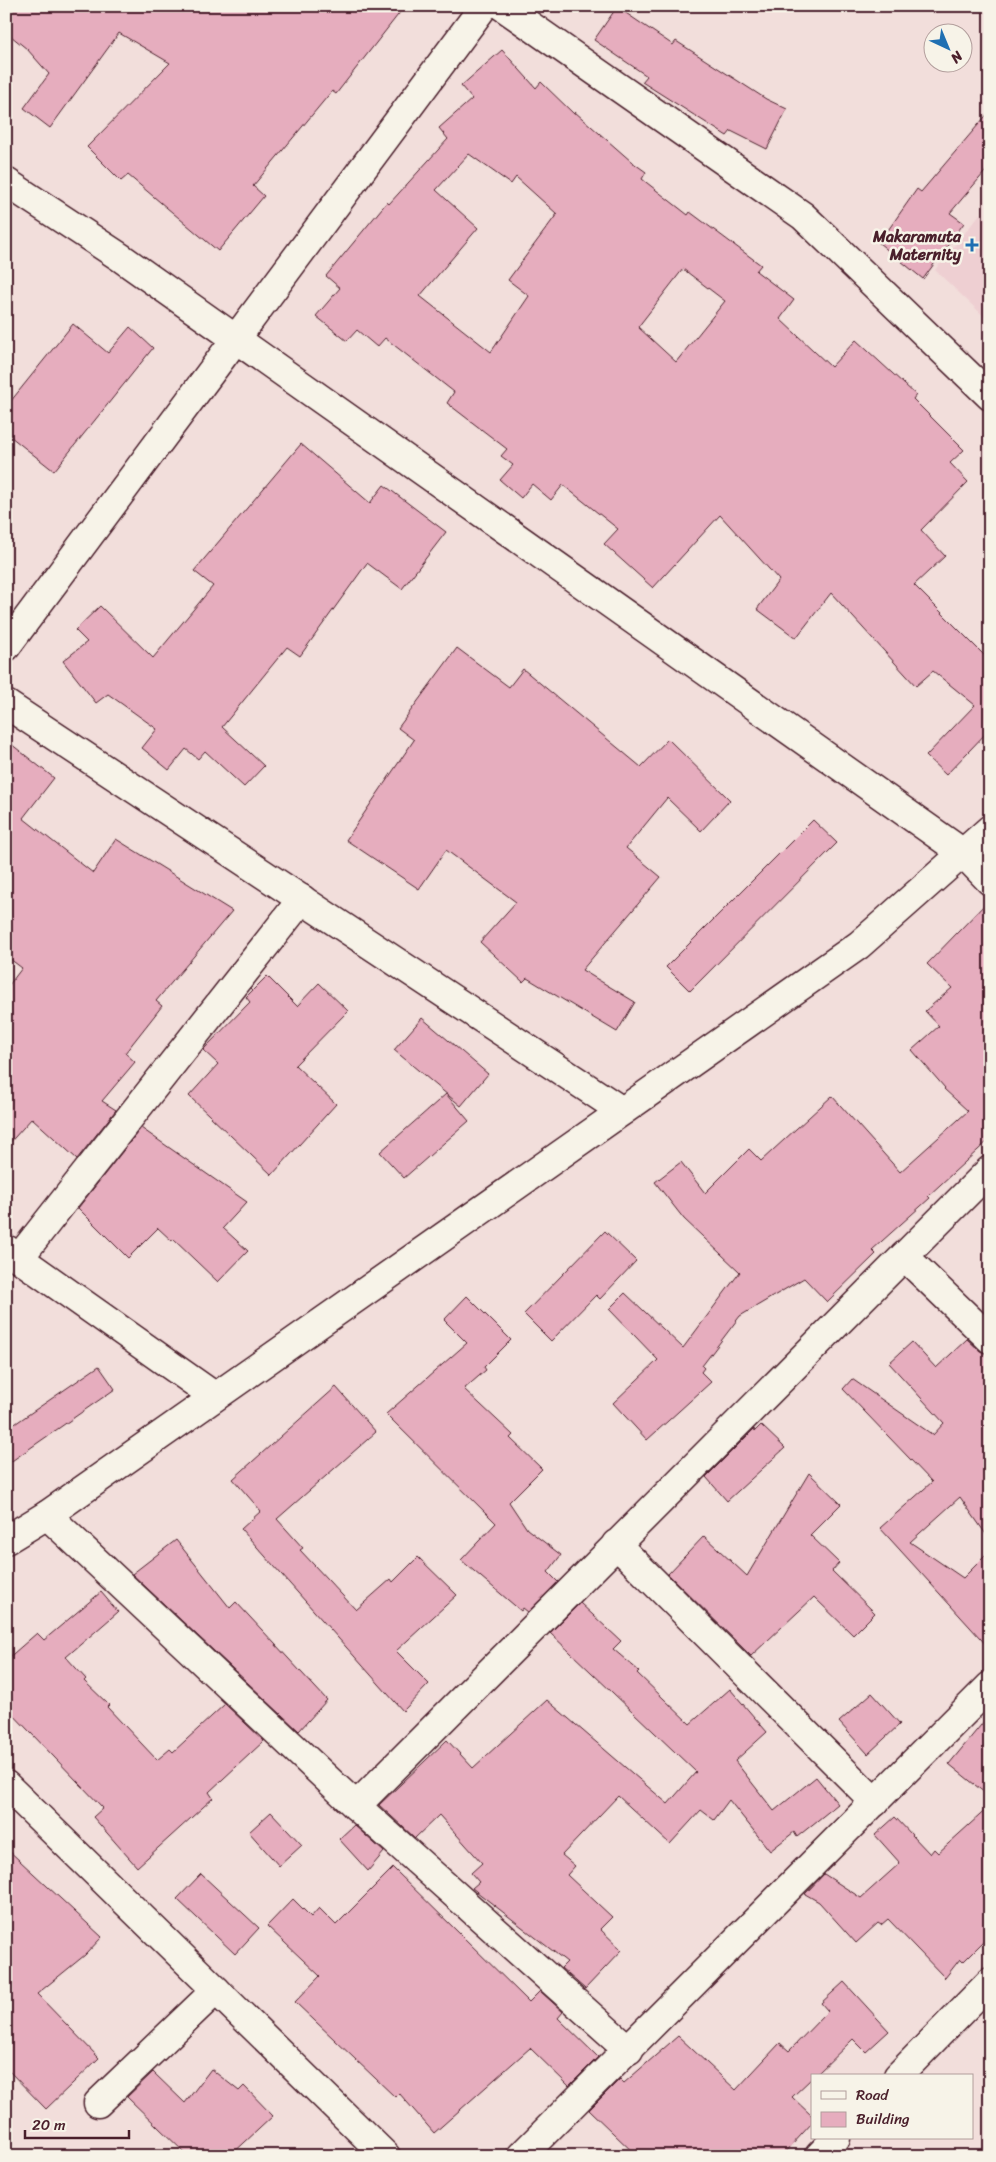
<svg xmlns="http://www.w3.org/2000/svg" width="996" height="2162" font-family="Sriracha,sans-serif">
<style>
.built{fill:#eecfd2}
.building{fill:#e6adbe;stroke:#4a1f2b;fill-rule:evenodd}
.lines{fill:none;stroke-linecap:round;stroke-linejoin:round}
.minor-casing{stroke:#4a1f2b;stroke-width:31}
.minor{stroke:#f7f3e8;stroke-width:28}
.poi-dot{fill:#1f6fb2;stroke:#f7f3e8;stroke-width:2}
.labels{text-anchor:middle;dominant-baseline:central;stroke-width:5;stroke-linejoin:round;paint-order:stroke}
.poi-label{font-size:16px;font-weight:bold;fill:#4a1f2b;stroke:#f7f3e8;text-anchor:end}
</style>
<rect width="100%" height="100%" fill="#f2dedb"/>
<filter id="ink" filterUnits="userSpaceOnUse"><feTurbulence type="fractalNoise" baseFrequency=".02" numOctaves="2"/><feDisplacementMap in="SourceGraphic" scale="10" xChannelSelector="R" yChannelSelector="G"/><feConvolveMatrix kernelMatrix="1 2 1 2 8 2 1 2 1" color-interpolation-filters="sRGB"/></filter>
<g filter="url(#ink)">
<polygon class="built" points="980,214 990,221 990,322 935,270"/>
<g class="building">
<polygon points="6,6 405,6 336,94 332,91 253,186 264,196 218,251 128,175 121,181 87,147 170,63 119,33 50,128 24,108 49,74 27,49 6,32"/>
<polygon points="617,7 673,45 676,41 766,99 787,109 767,149 731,131 727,136 642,82 647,76 594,40"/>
<path d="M502,50l34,38 5,-6 33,32 1,-2 57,50 14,10 -4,7 46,36 2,-3 71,53 -5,6 38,29 -14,19 51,48 25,-27 60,55 -3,4 51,51 -14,13 18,19 -47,48 24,26 -31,29 76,76v68l-44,46 -20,-19 49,-51 -42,-34 -17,15 -85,-93 -35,45 -39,-29 22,-29 -59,-65 -67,73 -49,-44 14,-15 -55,-44 -12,15 -19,-16 -11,14 -21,-18 13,-15 -12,-9 6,-7 -60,-46 7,-11 -69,-54 -8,9 -20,-17 -10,11 -31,-25 24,-28 -14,-12 61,-74 2,2 59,-65 -9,-11 33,-29 -11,-13zM469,154l42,30 5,-7 41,37 -49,66 21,16 -38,56 -71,-56 58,-68 -42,-38zM683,269l42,32 -49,61 -38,-35z"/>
<polygon points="990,111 990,166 950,213 964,223 923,279 879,243 917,189 921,192"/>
<polygon points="73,324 108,353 130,327 153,348 54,471 6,433 6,407"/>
<polygon points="301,444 370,503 384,485 446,532 402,589 367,563 300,656 287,647 222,727 264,766 244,787 205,751 198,759 186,749 169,770 142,748 157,729 108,694 96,703 63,661 87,642 75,630 100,606 153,658 213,586 194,571"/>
<polygon points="457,648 509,687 523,669 641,767 668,739 730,800 701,831 667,798 626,848 661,877 582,970 635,1002 617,1032 527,978 523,982 480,942 516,902 446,850 419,889 346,840 414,740 398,728"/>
<polygon points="6,740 54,778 23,818 93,873 116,839 232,911 156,1001 162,1006 125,1053 135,1062 102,1101 116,1110 77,1159 32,1118 6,1147 6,989 22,968 6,956"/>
<polygon points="813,820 837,843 690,991 666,967"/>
<polygon points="990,899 990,1139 928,1196 930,1198 872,1250 876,1254 827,1302 804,1278 740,1316 702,1366 704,1368 701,1372 711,1382 647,1440 613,1403 658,1360 609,1309 625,1293 683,1348 740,1272 684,1219 655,1182 681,1162 705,1193 749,1149 761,1161 832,1096 900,1172 968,1111 944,1089 945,1088 912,1050 939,1026 925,1011 952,988 927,964"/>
<polygon points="267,976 297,1006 319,983 348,1011 295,1065 336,1104 272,1175 189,1096 218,1064 203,1050 250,1002 246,997"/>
<polygon points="422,1018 488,1074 461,1106 394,1050"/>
<polygon points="446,1094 469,1121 404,1178 380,1152"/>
<polygon points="141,1128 247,1202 223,1228 248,1251 218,1282 173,1239 172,1241 158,1228 128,1258 78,1208"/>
<polygon points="605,1231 636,1261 600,1299 596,1295 551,1341 524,1314"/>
<polygon points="467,1296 511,1340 484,1367 486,1370 464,1389 513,1435 510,1438 542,1469 509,1502 527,1529 561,1555 548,1572 558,1582 528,1612 523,1608 521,1611 461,1560 496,1523 386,1414 467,1343 444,1320"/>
<polygon points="967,1339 980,1351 990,1354 990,1540 960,1497 910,1542 963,1578 990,1551 990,1649 880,1528 932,1482 843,1389 852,1379 933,1435 944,1423 889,1363 912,1342 936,1368"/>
<polygon points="99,1366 115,1389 6,1465 6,1430"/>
<polygon points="336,1387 376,1432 277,1519 303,1548 300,1550 356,1610 391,1579 393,1582 418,1557 457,1595 396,1651 429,1684 403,1711 241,1529 261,1511 233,1479"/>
<polygon points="761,1425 785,1448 727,1501 706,1477 754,1429 755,1431"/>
<polygon points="809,1473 841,1504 810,1535 839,1563 832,1571 875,1613 853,1635 814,1597 751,1656 668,1574 704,1536 747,1576"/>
<polygon points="176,1540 230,1608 236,1602 327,1700 299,1731 132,1574"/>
<polygon points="101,1592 118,1612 66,1657 86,1679 84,1681 109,1705 107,1707 157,1760 170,1749 173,1752 225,1704 264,1741 209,1792 213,1798 137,1867 93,1817 103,1808 6,1707 6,1660 37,1633 44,1640"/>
<polygon points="580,1603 621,1641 613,1649 639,1671 637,1673 690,1724 730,1689 767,1732 735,1761 774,1811 816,1777 838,1804 797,1837 794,1832 770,1851 729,1800 714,1820 701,1810 670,1844 618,1796 562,1855 575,1866 567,1875 612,1917 600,1929 622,1950 585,1989 561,1968 567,1962 472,1888 479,1882 471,1873 482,1863 439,1815 415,1838 379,1805 447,1740 473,1768 547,1700 668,1804 696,1772 550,1633"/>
<polygon points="872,1693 900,1724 868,1754 839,1722"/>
<polygon points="990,1714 990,1797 949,1764"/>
<polygon points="990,1806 990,1935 963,1962 960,1959 945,1978 888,1919 881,1925 878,1923 856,1943 819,1902 805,1894 824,1874 861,1898 900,1863 875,1835 895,1817 930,1854 934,1849 938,1853"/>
<polygon points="271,1812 302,1845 279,1866 249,1832"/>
<polygon points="354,1825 384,1852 368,1871 339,1839"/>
<polygon points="6,1848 102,1937 85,1955 37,1994 99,2058 46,2109 6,2068"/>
<polygon points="393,1868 529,2002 540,1991 563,2012 558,2018 598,2057 569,2086 530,2048 434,2133 399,2093 395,2097 295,2002 320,1976 267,1926 293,1899 311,1917 319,1908 336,1925"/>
<polygon points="201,1874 259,1928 235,1954 177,1899"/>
<polygon points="844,1982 889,2031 866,2052 853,2039 815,2076 812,2076 812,2078 792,2097 812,2116 812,2123 782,2156 637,2156 589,2110 620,2079 624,2083 678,2036 736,2090 780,2043 789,2051 828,2011 821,2003"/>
<polygon points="211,2069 239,2091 244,2086 273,2116 230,2156 188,2156 127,2097 153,2072 185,2103"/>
</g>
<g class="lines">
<defs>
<g id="minor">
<polyline points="502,6 803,216 990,396"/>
<polyline points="6,182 120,257 963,853 990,881"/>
<polyline points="6,647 484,6"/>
<polyline points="6,704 622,1111"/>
<polyline points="6,1249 214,1396"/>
<polyline points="904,1256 990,1339"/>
<polyline points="19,1258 302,899"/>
<polyline points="47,1515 356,1806 629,2050"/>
<polyline points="6,1540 47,1515 859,945 990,829"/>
<polyline points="616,1544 875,1802"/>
<polyline points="6,1785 386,2156"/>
<polyline points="356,1806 990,1170"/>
<polyline points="898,2076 990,1982"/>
<polyline points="98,2103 216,1990"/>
<polyline points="521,2156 990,1686"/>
<polyline points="819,2156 836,2138"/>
</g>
</defs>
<use href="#minor" class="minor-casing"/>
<use href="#minor" class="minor"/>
</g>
</g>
<path class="poi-dot" d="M969.5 237.5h5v5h5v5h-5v5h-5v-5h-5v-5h5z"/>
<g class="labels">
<g class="poi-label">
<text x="961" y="236">Makaramuta<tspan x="961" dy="18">Maternity</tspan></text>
</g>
</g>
<rect width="996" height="2162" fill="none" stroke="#f7f3e8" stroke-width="25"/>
<rect x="12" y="12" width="971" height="2137" fill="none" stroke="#4a1f2b" stroke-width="2" filter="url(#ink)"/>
<rect x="811" y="2074" width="162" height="65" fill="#f7f3e8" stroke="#b29e9c"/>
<rect x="821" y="2091" width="25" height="8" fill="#f7f3e8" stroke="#b29e9c"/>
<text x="856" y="2100" font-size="15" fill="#4a1f2b">Road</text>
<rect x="821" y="2112" width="25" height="15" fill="#e6adbe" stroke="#b29e9c"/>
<text x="856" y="2124" font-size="15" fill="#4a1f2b">Building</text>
<g transform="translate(948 48) rotate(136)"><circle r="24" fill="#f7f3e8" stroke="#b29e9c"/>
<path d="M0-4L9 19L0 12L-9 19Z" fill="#1f6fb2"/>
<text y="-8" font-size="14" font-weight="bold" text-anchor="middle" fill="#4a1f2b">N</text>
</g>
<path d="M25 2130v8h104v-8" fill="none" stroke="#4a1f2b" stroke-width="2.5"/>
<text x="32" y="2130" font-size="15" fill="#4a1f2b" stroke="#f7f3e8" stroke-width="4" paint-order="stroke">20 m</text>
</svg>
